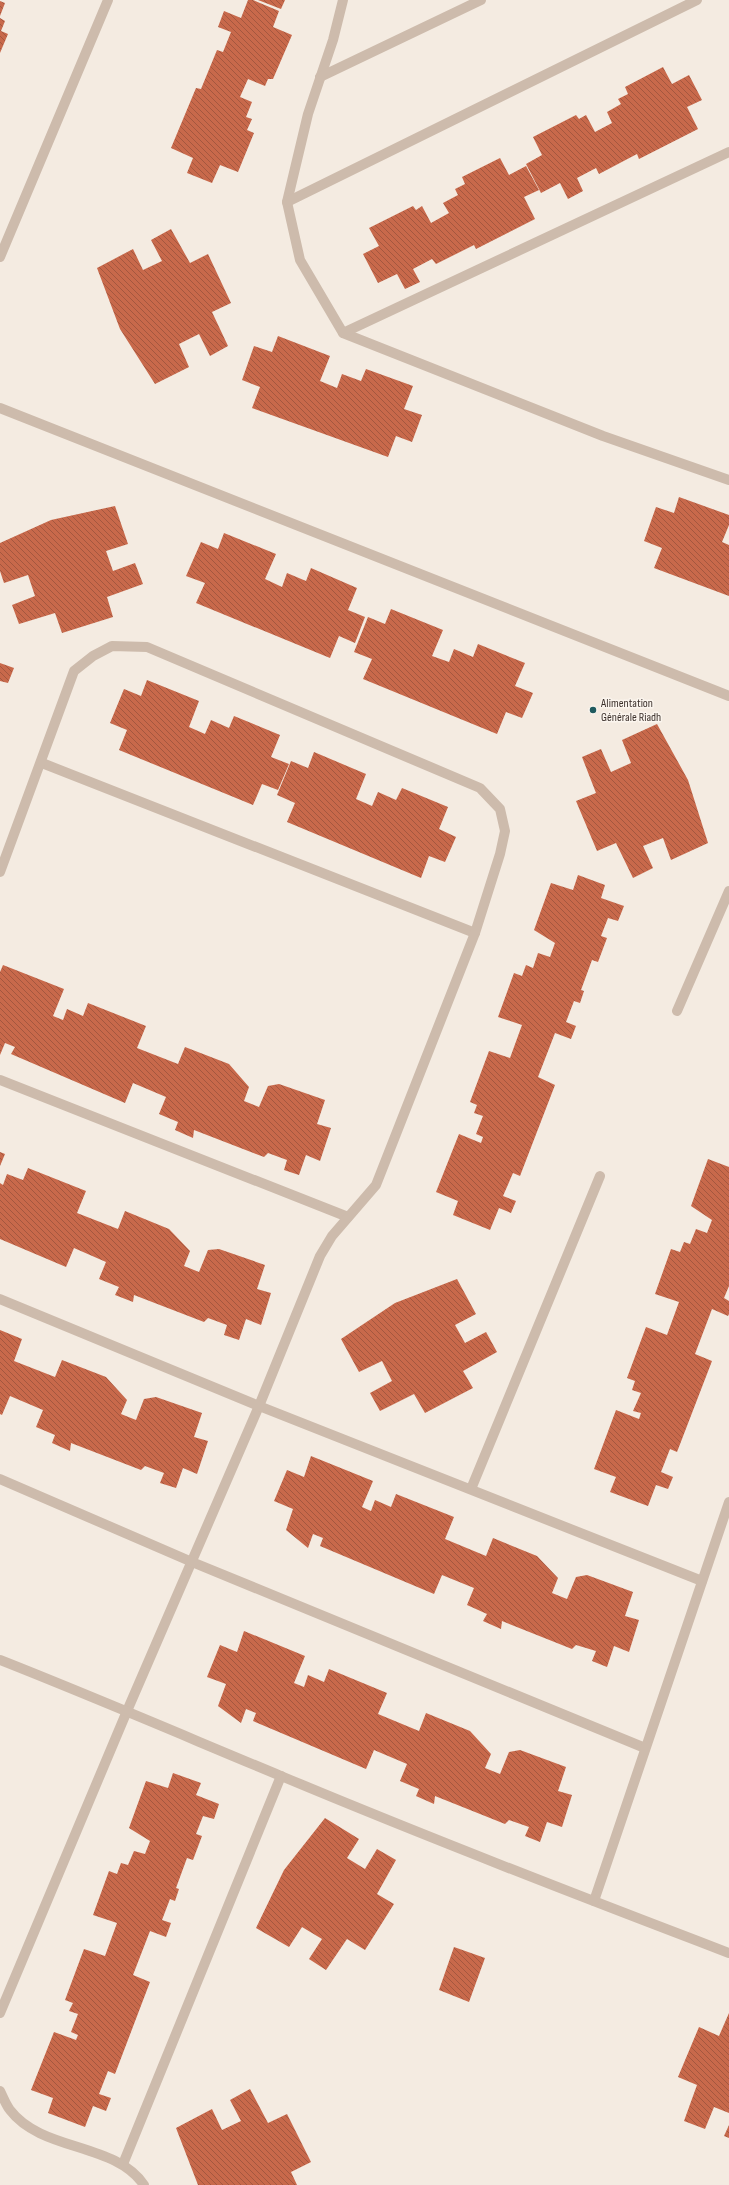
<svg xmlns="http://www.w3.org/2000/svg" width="729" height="2185" font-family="'Sofia Sans Condensed',sans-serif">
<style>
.building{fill:url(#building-back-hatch)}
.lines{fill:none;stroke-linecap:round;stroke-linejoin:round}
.service{stroke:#cdbbac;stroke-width:10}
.minor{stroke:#cdbbac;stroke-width:10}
.tertiary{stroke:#cdbbac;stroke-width:10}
.poi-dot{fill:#1f5a5e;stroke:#fbf5ee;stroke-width:1.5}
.labels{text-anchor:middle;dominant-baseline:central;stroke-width:3;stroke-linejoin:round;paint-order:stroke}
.poi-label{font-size:12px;fill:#3b302b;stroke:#fbf5ee;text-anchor:start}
</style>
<defs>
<pattern id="building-back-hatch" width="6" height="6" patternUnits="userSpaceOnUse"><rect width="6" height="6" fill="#c8694b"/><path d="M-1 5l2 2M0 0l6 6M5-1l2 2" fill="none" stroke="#a4573f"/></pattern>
</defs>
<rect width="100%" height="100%" fill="#f4ebe1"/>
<g class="building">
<polygon points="248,0 253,0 279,11 273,27 292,35 273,79 268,79 265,86 248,79 240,97 252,102 246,117 252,119 247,130 254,133 238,172 220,165 212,183 187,173 193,158 171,148 196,88 201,89 217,50 223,52 231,32 218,27 224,11 241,18"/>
<polygon points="258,0 285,0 281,9"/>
<polygon points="0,1 5,3 0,16"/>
<polygon points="0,18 5,21 1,31 8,34 0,53"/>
<polygon points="663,67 672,84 689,75 702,100 687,107 698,129 639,159 637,154 599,174 596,168 577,178 583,191 568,199 560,183 541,193 526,164 542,155 533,137 576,115 579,119 586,115 595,132 612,123 607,112 621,104 618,99 628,94 625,87"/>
<polygon points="500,158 509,175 526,166 539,190 524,197 535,219 476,249 474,245 436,264 432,259 413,269 420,282 405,289 397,274 378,283 363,254 379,246 369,228 413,206 416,210 422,206 431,223 449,213 443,203 458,195 455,189 465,184 462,177"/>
<polygon points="171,229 190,263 208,254 231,303 212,312 228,346 210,356 199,334 179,344 189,367 155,384 120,329 97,268 133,249 143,270 162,261 151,240"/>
<polygon points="278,336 330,356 320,381 337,388 342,374 361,381 366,369 413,386 404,409 422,415 412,442 396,436 388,457 252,408 260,387 242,380 254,346 272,352"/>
<polygon points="679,497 729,515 729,525 722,542 729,545 729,596 654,568 662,548 644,541 656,507 674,513"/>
<polygon points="115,506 128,544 106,551 113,571 135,563 143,584 107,597 113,617 62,633 55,613 19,624 12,605 35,596 28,575 4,583 0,571 0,543 51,520"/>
<polygon points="224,533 276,554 265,579 282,587 287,573 306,581 311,568 357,588 348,610 365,617 355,643 339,636 330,658 196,603 205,583 186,576 201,542 218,549"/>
<polygon points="391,609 443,630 432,656 449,662 454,649 473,657 478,644 525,663 515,686 533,693 522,718 506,712 497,734 363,679 372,659 354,652 368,617 385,624"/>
<polygon points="0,663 14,668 8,683 0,681"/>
<polygon points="147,680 199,701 189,727 205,734 211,720 229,728 234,716 280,735 271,757 289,764 278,790 262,784 253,805 119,750 127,730 110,723 124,689 141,696"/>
<polygon points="657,724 688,780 708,843 671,860 663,838 643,846 653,868 633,878 616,843 597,851 576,801 596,793 582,757 601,749 611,772 631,763 622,740"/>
<polygon points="314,752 366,774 356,799 372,806 378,792 396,800 402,788 448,807 439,829 456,837 445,862 429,856 421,878 287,822 295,803 277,795 291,761 308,768"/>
<polygon points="578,875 605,885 601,898 624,906 618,921 608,918 601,936 607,938 598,962 592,960 581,990 584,991 580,1003 574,1001 566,1022 576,1026 571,1039 555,1033 538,1077 555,1085 520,1176 513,1173 503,1196 516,1201 511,1213 499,1208 490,1230 453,1215 458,1201 436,1192 459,1134 481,1143 483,1137 476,1134 483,1116 474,1113 477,1105 470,1102 489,1051 510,1058 522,1025 498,1017 514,973 522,976 526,965 533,968 538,953 550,957 555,943 534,930 551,883 573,890"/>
<polygon points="3,965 64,989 53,1016 63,1020 67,1009 83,1016 88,1003 146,1026 137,1048 178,1064 185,1047 229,1064 249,1087 244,1101 259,1107 268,1086 279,1084 325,1100 317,1124 331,1128 320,1161 306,1155 299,1175 284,1170 287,1160 268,1153 264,1157 194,1130 193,1138 175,1130 178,1122 159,1114 166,1097 133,1083 125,1103 11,1054 15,1047 5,1043 0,1055 0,972"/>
<polygon points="0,1152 5,1154 0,1166"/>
<polygon points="708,1159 729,1167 729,1286 724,1298 729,1301 729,1314 728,1316 712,1309 695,1354 712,1361 677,1452 670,1449 661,1472 673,1477 668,1489 656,1485 648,1506 610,1492 616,1477 594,1469 616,1410 639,1419 641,1413 633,1411 641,1393 632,1390 635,1381 627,1378 646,1327 667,1335 679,1302 655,1294 671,1249 680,1252 684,1242 690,1244 696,1229 707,1233 712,1220 691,1206"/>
<polygon points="28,1168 86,1191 77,1213 118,1229 125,1211 169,1229 190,1251 184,1266 199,1272 208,1250 219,1249 265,1265 257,1289 271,1293 261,1325 246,1319 239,1340 224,1335 227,1325 208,1318 204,1322 134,1295 133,1302 115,1295 119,1287 99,1279 106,1262 74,1248 66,1267 0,1239 0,1183 3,1185 7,1174 23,1180"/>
<polygon points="457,1279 476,1314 455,1325 465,1343 486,1332 497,1352 463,1371 473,1388 425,1413 414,1394 380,1411 370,1393 392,1381 382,1361 359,1372 341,1339 395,1303"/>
<polygon points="0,1330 22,1339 14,1361 55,1377 62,1360 106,1377 127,1400 121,1414 136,1420 144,1399 156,1397 202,1413 194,1437 208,1441 197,1474 183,1468 176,1488 160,1483 164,1473 145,1466 141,1470 71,1443 70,1451 52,1443 55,1435 36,1427 43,1410 10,1396 2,1415 0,1414"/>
<polygon points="311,1456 373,1481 362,1507 371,1511 375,1500 391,1507 396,1494 454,1517 445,1539 486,1556 493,1538 537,1556 558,1578 552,1593 567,1599 576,1577 587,1575 633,1592 625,1616 639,1620 629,1652 614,1646 607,1667 592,1661 596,1651 576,1645 572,1649 502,1621 501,1629 483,1621 487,1614 467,1605 474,1588 442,1575 434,1594 320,1546 323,1538 313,1534 308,1548 286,1530 293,1509 274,1501 287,1470 304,1477"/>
<polygon points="244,1631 305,1656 294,1683 304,1687 308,1675 324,1682 329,1669 387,1693 378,1714 419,1731 426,1713 470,1731 491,1754 485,1768 500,1774 509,1752 520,1750 566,1767 558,1791 572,1795 562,1827 547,1822 540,1842 525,1836 529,1827 509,1820 505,1824 435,1796 434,1804 416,1796 419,1789 400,1781 407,1764 374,1750 366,1769 253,1721 256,1713 246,1709 241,1723 218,1706 226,1684 207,1677 220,1645 237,1652"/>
<polygon points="173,1773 201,1783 196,1795 219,1804 214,1819 203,1816 196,1834 202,1836 193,1860 187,1858 176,1888 179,1889 175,1901 170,1899 162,1920 171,1923 166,1937 150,1931 133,1975 150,1982 115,2074 108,2071 99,2094 111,2098 106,2111 93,2106 85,2127 48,2113 53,2098 31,2090 54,2032 76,2040 78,2035 71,2032 78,2014 69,2011 73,2003 65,2000 84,1949 105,1956 117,1923 93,1915 109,1871 117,1874 121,1863 128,1865 134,1851 145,1854 150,1841 129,1828 146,1781 168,1788"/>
<polygon points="325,1818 359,1839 347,1858 365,1869 377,1849 396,1860 377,1894 394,1904 365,1950 347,1939 326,1970 309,1959 322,1939 302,1927 289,1947 256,1928 284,1870"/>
<polygon points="454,1947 485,1958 469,2002 439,1990"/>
<polygon points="729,2013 729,2113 714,2107 705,2129 684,2121 697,2085 678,2077 699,2027 719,2036"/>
<polygon points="250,2089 268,2123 287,2114 311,2162 291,2172 297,2185 198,2185 176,2128 212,2109 222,2130 241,2121 230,2100"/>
<polygon points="729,2125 729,2138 724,2136"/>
</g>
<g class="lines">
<g class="service">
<polyline points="343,0 333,40 308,114 287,202 300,260 343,333 603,436 729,480"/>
<polyline points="320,77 481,0"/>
<polyline points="287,202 697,0"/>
<polyline points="343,333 729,152"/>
<polyline points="42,763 475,933"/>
<polyline points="677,1011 729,891"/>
<polyline points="0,1080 348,1217"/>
<polyline points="471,1489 600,1176"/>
</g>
<g class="minor">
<polyline points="0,408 729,696"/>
<polyline points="0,872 74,671 93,656 112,646 147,647 480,788 500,809 505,831 500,854 475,933 376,1185 332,1236 320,1256 259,1406 127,1711 0,2013"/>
<polyline points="0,1299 259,1406 702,1581"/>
<polyline points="0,1479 192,1562 645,1748"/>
<path d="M0,1660c94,37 187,77 281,116 148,62 298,120 448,177"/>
<polyline points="594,1901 729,1502"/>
<path d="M0,2091c3,6 6,14 10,19 32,42 105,32 134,75"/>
<polyline points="123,2164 281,1776"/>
</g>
<polyline class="tertiary" points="0,257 108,0"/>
</g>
<circle class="poi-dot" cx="593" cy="710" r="4"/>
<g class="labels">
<g class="poi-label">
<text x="601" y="703">Alimentation<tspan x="601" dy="14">Générale Riadh</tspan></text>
</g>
</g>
</svg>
